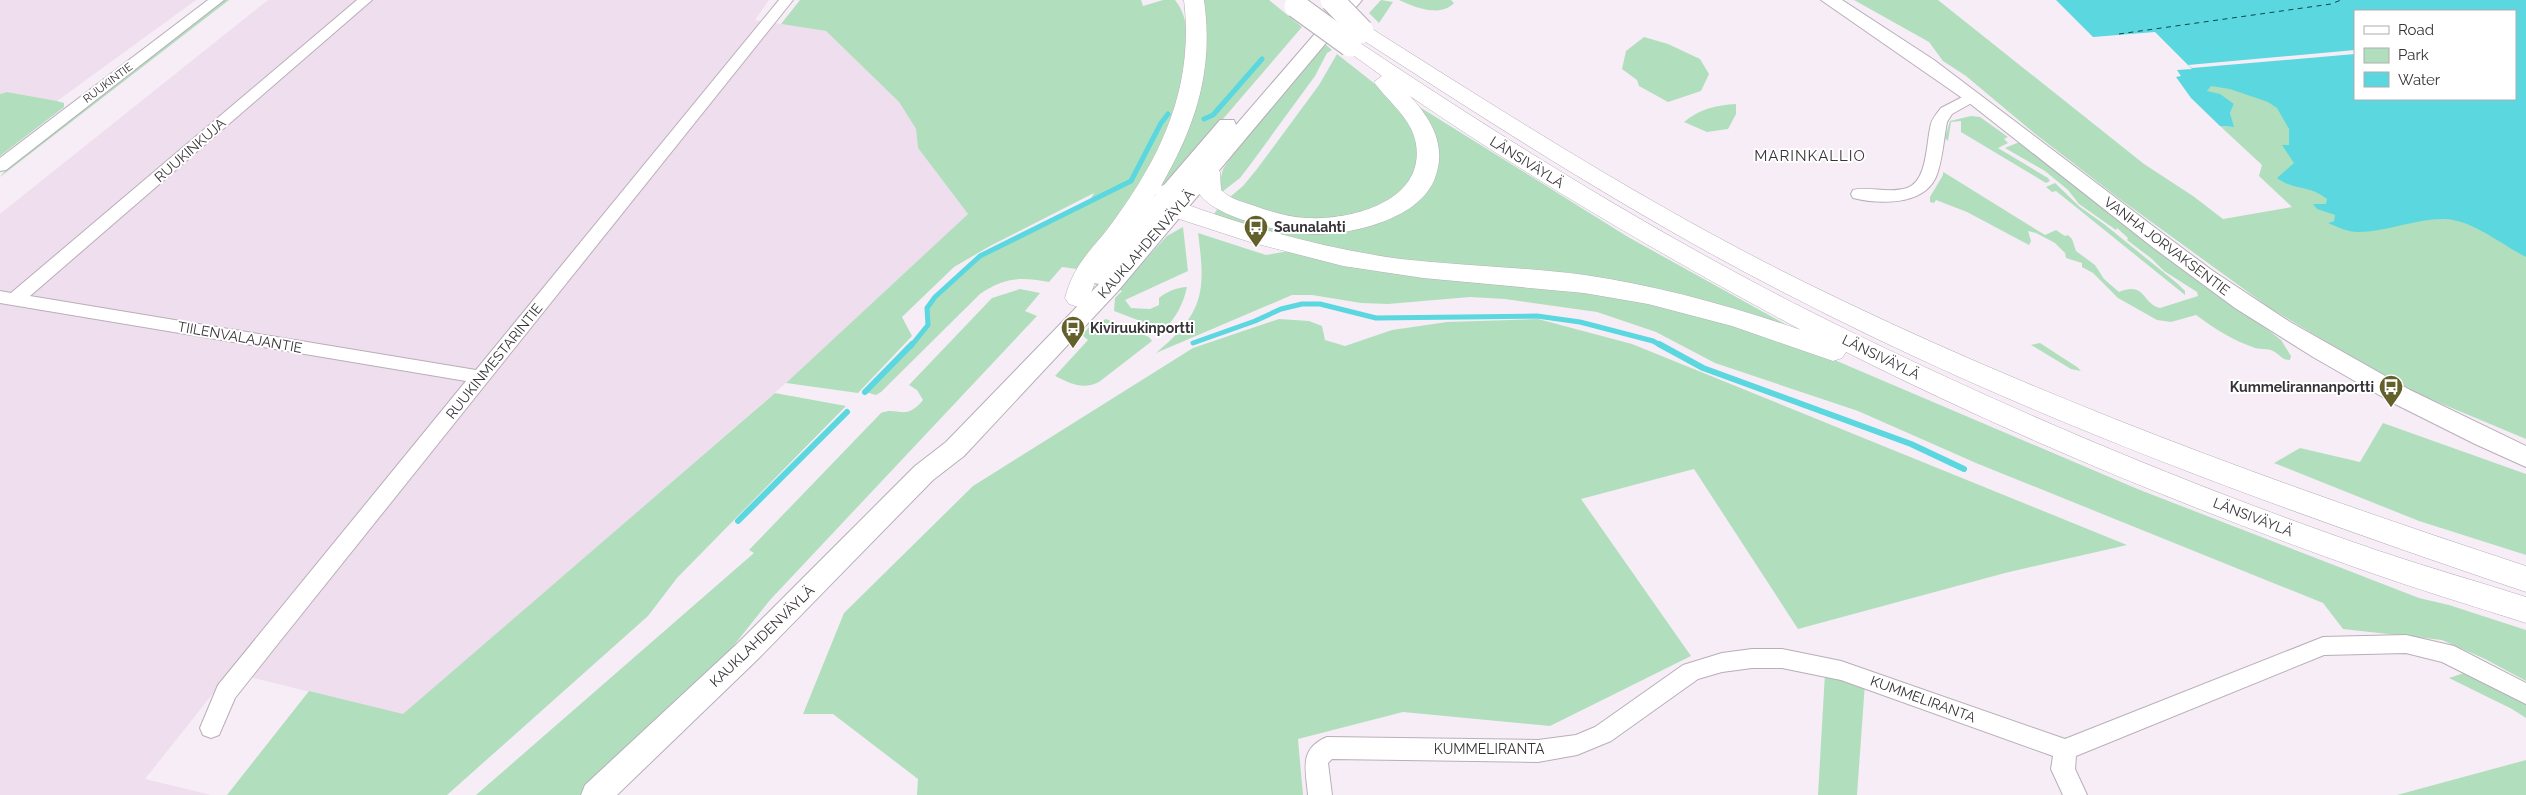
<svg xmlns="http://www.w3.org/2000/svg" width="2526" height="795" font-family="Raleway,sans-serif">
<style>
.built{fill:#eedeee}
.green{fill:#b1dfbe}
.water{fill:#5ad7df;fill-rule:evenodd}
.pier{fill:#f7edf7}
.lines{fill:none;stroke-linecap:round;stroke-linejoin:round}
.stream-far1{stroke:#5ad7df;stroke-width:5}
.stream{stroke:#5ad7df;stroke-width:6}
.ferry{stroke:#0e474a;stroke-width:1;stroke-dasharray:5 4.5;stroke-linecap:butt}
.minor-casing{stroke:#b8aeb8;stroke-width:2}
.major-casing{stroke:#b8aeb8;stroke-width:2}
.highway-casing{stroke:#b8aeb8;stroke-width:1}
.minor{fill:#fff;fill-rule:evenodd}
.major{fill:#fff;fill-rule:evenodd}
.highway{fill:#fff;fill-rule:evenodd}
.highway-bridge-casing{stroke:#b8aeb8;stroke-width:25;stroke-linecap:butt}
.highway-bridge{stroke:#fff;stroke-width:23}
.labels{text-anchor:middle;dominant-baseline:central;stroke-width:4;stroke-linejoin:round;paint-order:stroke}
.far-street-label{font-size:11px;fill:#373337;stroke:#fff}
.street-label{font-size:14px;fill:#373337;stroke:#fff}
.poi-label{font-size:14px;font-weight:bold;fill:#373337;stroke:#fff;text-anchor:start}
.neighbourhood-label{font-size:15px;letter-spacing:1px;fill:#373337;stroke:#fff}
</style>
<rect width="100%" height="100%" fill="#f7edf7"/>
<g class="built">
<polygon points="0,0 196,0 57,101 7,92 0,94"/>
<polygon points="268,0 769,0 755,20 826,31 899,102 916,129 918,148 968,214 786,383 403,715 230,672 145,779 211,795 0,795 0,214"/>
</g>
<g class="green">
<polygon points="223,0 229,0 0,177 15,159"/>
<path d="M800,0h341l2,6 20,-6h12c15,19 12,39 9,62 -3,16 -4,33 -9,48 -22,60 -59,110 -98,159l-15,-2 -13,15c-29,-5 -44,-5 -69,12l-99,98 -5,3 -11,-3 45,-45 18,-22 -2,-8 1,-9 8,-11 45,-41 109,-54 5,-9 -104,53 -36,21 -52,50 10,19 -54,57 -72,-10 182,-169 -50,-66 -2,-19 -17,-27 -73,-71 -45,-7z"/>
<path d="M1201,0h68l33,27 -147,171 -5,1c34,-67 70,-120 51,-199z"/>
<polygon points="1381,0 1393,2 1379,23 1369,13"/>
<path d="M1399,0h52l3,3c-14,15 -40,4 -55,-3z"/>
<polygon points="1854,0 1938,0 2144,164 2193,196 2223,219 2292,207 2259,176 2262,165 2220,126 2233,127 2230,113 2234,104 2207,91 2212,81 2287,99 2341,218 2329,223 2351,231 2526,199 2526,439 2423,396 2383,376 2270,308 2117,197 2034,133 1966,76 1943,61 1929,42"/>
<polygon points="1644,37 1668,44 1700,59 1709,74 1701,91 1668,102 1639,86 1637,80 1622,69 1626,51"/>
<polygon points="1325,44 1332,50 1327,53 1315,76 1250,165 1240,178 1222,192 1220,181 1223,169 1236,150"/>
<path d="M1337,54c23,19 57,41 72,67 38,68 -46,99 -99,98 -28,0 -55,-12 -80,-22l13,-11 14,-17 62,-84z"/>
<polygon points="7,92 57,101 64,103 64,107 0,156 0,94"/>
<path d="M1736,104v10l-8,15 -21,3 -23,-10c16,-13 32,-17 52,-18z"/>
<polygon points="1415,106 1418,106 1628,237 1796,330 1747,315 1368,256 1272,233 1214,214 1219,207 1317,231 1418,195"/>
<polygon points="1971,116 1980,117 2008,137 2004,139 2008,143 1998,148 2048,178 2050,181 2046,183 1961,132 1961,121 1951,122 1948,141 1945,138 1950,121"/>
<path d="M2017,143h5l227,172 32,25 10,16 -1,4c-9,0 -10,-6 -17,-9 -6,-3 -12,-1 -18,-3 -23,-8 -40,-19 -59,-33l-25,7 -14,-2 -39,-22 -25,-25 -11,-6v-4l-16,-5 -1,-5 -10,-10 -19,-10 -8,-2 3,10 -2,4 -62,-33 -31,-12 -2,3 -4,-1v-5l13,-22v-3l2,1 100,62 11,-5 9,6 3,-1 4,4 4,12 19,14 9,14 15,13c27,-11 23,12 41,16l38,-12 -1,-4 -33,-21 -12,-12 -25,-19 1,-2 -11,-10 -1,2 -37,-26 -11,-14 -23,-19 -40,-23z"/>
<polygon points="2055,183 2080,207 2104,224 2178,284 2185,291 2185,295 2056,191 2052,192 2046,187"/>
<path d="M1183,227l5,44 -63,29 6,8 19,1 9,-4v-7c7,-6 18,-11 28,-11 -4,18 -11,30 -23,43l-50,-19 1,-13 7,-7 -4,-2 49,-53z"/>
<path d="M1198,233l68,22 23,-4 385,55 137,44 329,140 279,108 30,7 77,25v51l-41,-22 -43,-19 -99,-11 -20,-26 -347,-140 -118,-52 -143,-48 -59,-31 -59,-20 -92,-13 -35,-2 -82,7 -27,-1 -49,-8h-20l-136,58c48,-40 50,-61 42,-120z"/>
<path d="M1020,289l20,4 -15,18 12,5 -267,284 -54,68 -136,127h-104l278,-242 -5,-3 132,-137c17,-7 24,9 42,-13l-6,-10 -8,-5 83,-87z"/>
<path d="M1106,319l43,18 3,4 -53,41c-17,8 -27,2 -44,-6l33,-36 -6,-5 8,-9z"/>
<polygon points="1279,319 1309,321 1322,326 1325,340 1345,346 1392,330 1447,322 1538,319 1632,344 2127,545 2005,573 1798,629 1694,469 1581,499 1691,656 1550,726 1403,712 1298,739 1303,795 917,795 918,779 833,714 803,714 844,613 973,486 1193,348"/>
<polygon points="2040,343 2077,367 2081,371 2071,369 2031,345"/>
<polygon points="775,393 846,406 677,578 648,616 447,795 227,795 309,691 403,714"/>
<polygon points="2383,423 2526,474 2526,555 2419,521 2274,463 2300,448 2360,462"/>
<polygon points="2467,672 2526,701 2526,718 2512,709 2449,678"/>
<polygon points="1825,673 1865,683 1857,795 1818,795"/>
<polygon points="2526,760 2526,795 2397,795"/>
</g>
<path class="water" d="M2056,0h470v257c-24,-12 -52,-36 -80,-38 -29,-1 -60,13 -88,13 -10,0 -21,-5 -30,-9l6,-2 1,-6 -18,-6 -4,-5h13l1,-5c-17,-14 -33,-8 -50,-21l17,-15 -12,-18h7v-16l-12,-21 -9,-6 -38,-13 -19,-3 -4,5 13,3 14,10 -4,9 4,14 -14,-1 -29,-28 -15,-21 5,-1 -4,-6 15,-1 -37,-37 -62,5zM2355,11h160v88h-160z"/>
<polygon class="pier" points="2355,50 2355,54 2192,68 2188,65"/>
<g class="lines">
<g class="stream-far1">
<polyline points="1204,119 1213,115 1262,59"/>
<polyline points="1193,343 1255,321 1281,309 1302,304 1320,304 1376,318 1537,316 1580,322 1653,341 1662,346"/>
<polyline points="911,346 928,325 927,308 935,297 980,256 1131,181 1161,123 1168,114"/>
</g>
<g class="stream">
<polyline points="1659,344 1703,368 1911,444 1964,469"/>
<polyline points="865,392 912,344"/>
<polyline points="738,521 847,412"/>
</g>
<polyline class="ferry" points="2119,34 2331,4 2341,0"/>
<defs>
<g id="minor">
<polygon points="208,0 224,0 6,170 0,171 0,158"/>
<polygon points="357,0 372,0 30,296 476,370 779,0 793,0 273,650 235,698 219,735 211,738 203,735 200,728 218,685 466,381 0,303 0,291 11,293"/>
<path d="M1972,92l5,2 3,3 -3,3 -25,14 -5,8c-3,15 -5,44 -12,57 -14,27 -57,25 -82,19l-2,-4 2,-4c18,-4 35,4 54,-2 21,-7 19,-46 24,-64 1,-5 6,-11 10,-16z"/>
<path d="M2406,635l48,11 72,37v21l-84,-42 -36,-9 -82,2 -248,101 -1,13 12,26h-24l-12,-26 2,-13 -212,-76 -59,-12h-30l-30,4 -24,7 -87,62 -34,14 -39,7 -206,-3 -4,4 4,32h-24c-2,-25 -10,-46 19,-58l211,3 38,-5 19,-8 88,-62 39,-12 30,-4h30l59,12 224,78 258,-102z"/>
</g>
<g id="major">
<polygon points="1344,0 1362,0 1118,291 964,456 933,480 759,658 617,795 581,795 585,785 739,642 915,466 946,442 1099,284 1089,282 1086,277 1089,272 1220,120 1234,120 1236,125"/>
<polygon points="1821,0 1842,0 1934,60 2166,236 2213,271 2290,322 2410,390 2526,446 2526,467 2475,444 2393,403 2313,357 2235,308 2151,246 1968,102"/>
</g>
<g id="highway">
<path d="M1184,0h20c10,70 -8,125 -43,186l6,-2 8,3 10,17c70,25 142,45 216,55 61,7 123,8 184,16 74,11 146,31 216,55 -134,-72 -265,-148 -391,-234 22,24 37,50 25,82 -15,41 -83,57 -122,56 -26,0 -143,-22 -113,-67l8,-2 8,2 4,5 1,18c9,9 22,12 34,16 17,6 34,11 52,12 44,2 118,-16 109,-74 -4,-26 -28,-42 -42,-62l8,-6 -43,-31 4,-4 7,-2 7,2c150,100 304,196 466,277 179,89 364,167 553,232 50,17 100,31 150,47v26c-56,-18 -113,-35 -169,-55 -174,-62 -346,-133 -511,-216l-4,6 -9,3 -101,-35 -84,-22 -64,-11 -161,-15 -80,-12 -93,-24 -83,-27 -11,-21 -26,40 -32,40 -11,30 -9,3 -9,-3 -4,-6c10,-38 29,-49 50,-79 49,-67 79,-135 69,-219z"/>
<path d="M1362,25l7,2c141,89 283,180 433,254 233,115 477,204 724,285v26c-254,-86 -507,-177 -745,-301 -148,-76 -287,-166 -426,-256l-3,-4 3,-4z"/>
</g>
</defs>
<use href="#minor" class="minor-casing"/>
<use href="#major" class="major-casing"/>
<use href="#highway" class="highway-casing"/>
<use href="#minor" class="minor"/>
<use href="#major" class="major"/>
<use href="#highway" class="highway"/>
<defs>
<g id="highway-bridge">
<polyline points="1332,0 1362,31"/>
<polyline points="1296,6 1350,45"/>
</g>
</defs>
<use href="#highway-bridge" class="highway-bridge-casing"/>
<use href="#highway-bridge" class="highway-bridge"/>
</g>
<defs>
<symbol id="bus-pin" viewBox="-11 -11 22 30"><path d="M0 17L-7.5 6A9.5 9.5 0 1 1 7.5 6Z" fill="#64602c" stroke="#fff"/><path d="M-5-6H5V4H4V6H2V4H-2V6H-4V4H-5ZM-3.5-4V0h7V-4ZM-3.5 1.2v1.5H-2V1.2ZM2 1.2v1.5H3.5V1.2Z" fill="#fff"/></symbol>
</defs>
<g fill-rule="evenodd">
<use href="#bus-pin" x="1242" y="213" width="28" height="38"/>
<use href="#bus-pin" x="1059" y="314" width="28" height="38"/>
<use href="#bus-pin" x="2377" y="373" width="28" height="38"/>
</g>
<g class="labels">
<g class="far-street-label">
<text transform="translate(108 83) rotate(-37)">RUUKINTIE</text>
</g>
<g class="street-label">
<text transform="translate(190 150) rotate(-41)">RUUKINKUJA</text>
<text transform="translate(1527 162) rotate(32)">LÄNSIVÄYLÄ</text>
<text transform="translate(1146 244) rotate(-49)">KAUKLAHDENVÄYLÄ</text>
<text transform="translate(2167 246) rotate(37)">VANHA JORVAKSENTIE</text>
<text transform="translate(240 337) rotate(10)">TIILENVALAJANTIE</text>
<text transform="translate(1881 357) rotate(26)">LÄNSIVÄYLÄ</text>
<text transform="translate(494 361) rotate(-51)">RUUKINMESTARINTIE</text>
<text transform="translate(2253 517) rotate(21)">LÄNSIVÄYLÄ</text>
<text transform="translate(762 636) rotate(-44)">KAUKLAHDENVÄYLÄ</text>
<text transform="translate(1923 699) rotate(20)">KUMMELIRANTA</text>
<text x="1489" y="749">KUMMELIRANTA</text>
</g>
<g class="poi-label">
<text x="1274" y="227">Saunalahti</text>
<text x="1090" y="328">Kiviruukinportti</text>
<text x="2374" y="387" text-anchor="end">Kummelirannanportti</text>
</g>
<g class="neighbourhood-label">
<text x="1810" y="156">MARINKALLIO</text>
</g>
</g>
<rect x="2354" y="10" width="162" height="90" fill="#ffffff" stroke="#afadaf"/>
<rect x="2364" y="26" width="25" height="8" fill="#ffffff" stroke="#afadaf"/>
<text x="2398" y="35" font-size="15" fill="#373337">Road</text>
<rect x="2364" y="48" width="25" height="15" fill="#b1dfbe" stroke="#afadaf"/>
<text x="2398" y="60" font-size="15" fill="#373337">Park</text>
<rect x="2364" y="72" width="25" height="15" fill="#5ad7df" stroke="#afadaf"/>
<text x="2398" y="85" font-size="15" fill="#373337">Water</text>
</svg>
